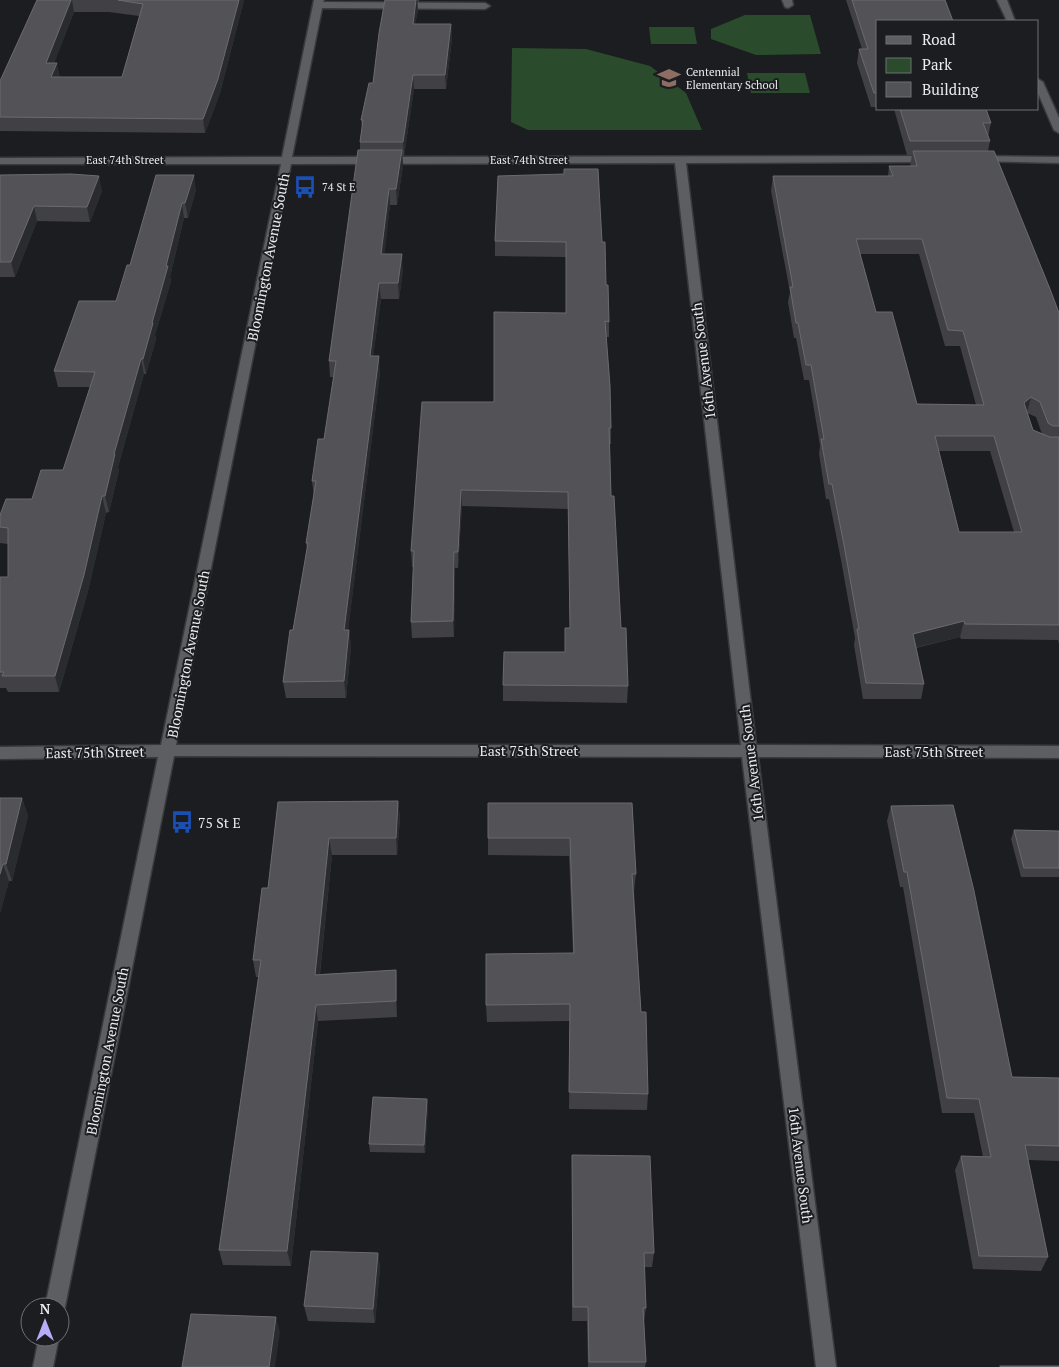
<svg xmlns="http://www.w3.org/2000/svg" width="1059" height="1367" font-family="'PT Serif',serif">
<style>
.green{fill:#2a4c2c}
.lines{fill:none;stroke-linecap:round;stroke-linejoin:round}
.minor-casing{stroke:#39393c;stroke-width:3}
.minor{fill:#5d5e61;fill-rule:evenodd}
.wall{fill:#414145;fill-rule:evenodd}
.shaded-wall{fill:#2a2b2e}
.building{fill:#535357;stroke:#6b6b6f;fill-rule:evenodd}
.labels{text-anchor:middle;dominant-baseline:central;stroke-width:4;stroke-linejoin:round;paint-order:stroke}
.far-poi-label{font-size:11px;fill:#ececee;stroke:#1c1d20;text-anchor:start}
.far-street-label{font-size:11px;fill:#ececee;stroke:#1c1d20}
.street-label{font-size:14px;fill:#ececee;stroke:#1c1d20}
.poi-label{font-size:14px;fill:#ececee;stroke:#1c1d20;text-anchor:start}
</style>
<rect width="100%" height="100%" fill="#1c1d20"/>
<g class="green">
<polygon points="745,15 810,15 821,54 756,55 711,39 711,29"/>
<polygon points="649,27 694,27 697,44 651,44"/>
<polygon points="512,48 586,49 650,66 686,93 702,130 528,130 511,122"/>
<polygon points="747,73 805,73 810,93 751,93"/>
</g>
<g class="lines">
<defs>
<g id="minor">
<path d="M314,0h10l-1,2 162,1 5,3 -5,3 -163,-1 -30,149 639,-1 5,3 -5,3 -245,1 70,582 303,1v12l-301,-1 78,610h-20l-74,-610 -568,-1 -109,551 -5,8v-8h-15l113,-550 -158,2v-12l161,-2 120,-581h-281v-6l282,-1zM675,163l66,582h-565l115,-581z"/>
<polygon points="782,0 792,0 793,5 788,8 785,7"/>
<polygon points="997,0 1007,0 1015,21 1007,21"/>
<polygon points="1038,79 1043,82 1059,118 1059,133 1054,130 1038,93"/>
<polygon points="979,156 1059,157 1059,163 975,161 974,159"/>
<polygon points="39,1337 59,1337 53,1367 33,1367"/>
</g>
</defs>
<use href="#minor" class="minor-casing"/>
<use href="#minor" class="minor"/>
</g>
<g class="wall">
<path d="M37,0h207l-24,93 -15,40 -205,-2v-50zM74,12h35l30,4 -17,61h-62l-6,-14z"/>
<polygon points="385,0 419,0 419,1 417,1 418,10 415,24 451,24 452,38 446,89 414,89 404,156 402,156 403,166 397,205 390,205 384,254 403,270 399,299 381,299 373,356 380,373 348,630 349,630 351,647 346,698 286,698 283,682 293,630 307,549 306,543 314,497 312,481 324,439 334,377 330,377 329,361 360,150 360,142 362,128 361,120 373,83"/>
<polygon points="846,0 945,0 878,21 878,107 871,107 857,63 859,49 862,49"/>
<path d="M894,109h92l5,14 -3,14 2,4 -2,10 71,162v331l-1,-4 -97,-1 -1,-2 -44,11 8,36 -3,15h-58l-9,-54 1,-7 -14,-78 -12,-61h-3l-7,-45 1,-9 -11,-65h-5l-8,-42h-2l-6,-36 2,-10 -19,-101 2,-15h115l1,-10h21l2,-11h-5zM860,254h59l26,92h15l16,59 -59,-1 -41,-92zM1027,413l9,4 6,17 -9,-4zM939,451h51l24,81h-55z"/>
<polygon points="0,175 102,191 90,222 37,221 15,277 0,277"/>
<polygon points="156,175 196,190 188,218 184,218 170,277 171,281 155,335 156,339 146,374 144,374 118,467 119,470 109,512 106,513 88,591 59,692 8,692 6,688 0,688 0,577 8,577 8,544 0,543 0,515 32,499 63,470 90,387 58,387 54,371 116,301 130,265"/>
<polygon points="498,176 602,242 609,322 609,337 606,337 611,428 611,444 610,444 611,496 621,628 628,686 627,703 503,701 503,685 565,652 570,628 568,509 462,506 458,568 455,568 454,637 412,638 411,622 413,567 412,567 411,551 494,402 566,313 566,257 495,256 495,241"/>
<polygon points="0,798 22,798 28,816 12,881 9,881 0,913"/>
<polygon points="398,801 400,818 397,855 332,855 320,974 396,970 397,987 397,1017 318,1021 291,1266 223,1265 219,1250 259,977 256,977 253,960 268,888 278,802"/>
<polygon points="632,803 636,874 634,891 641,1012 648,1094 647,1110 569,1109 570,1021 487,1022 486,1005 573,953 569,856 488,855 488,838"/>
<polygon points="891,806 1012,1077 1059,1078 1059,1161 1028,1160 1048,1257 1041,1271 973,1269 955,1170 961,1156 983,1157 974,1113 942,1113 903,887 900,887 887,821"/>
<polygon points="1014,830 1059,831 1059,877 1021,877 1011,839"/>
<polygon points="427,1099 428,1107 425,1153 370,1152 369,1144"/>
<polygon points="572,1155 654,1253 652,1267 644,1267 646,1308 644,1322 646,1362 645,1367 588,1367 587,1321 572,1321"/>
<polygon points="378,1253 380,1268 375,1323 308,1321 304,1306"/>
</g>
<g class="shaded-wall">
<polygon points="71,0 72,0 74,12 49,77 46,63"/>
<polygon points="239,0 244,0 220,93 205,133 203,119"/>
<polygon points="416,0 417,0 418,10 413,38 413,24"/>
<polygon points="451,24 452,38 446,89 445,75"/>
<polygon points="57,63 60,77 51,77"/>
<polygon points="413,75 414,89 404,156 403,142"/>
<polygon points="402,150 403,166 397,205 396,189"/>
<polygon points="194,175 196,190 188,218 185,203"/>
<polygon points="99,176 102,191 90,222 87,207"/>
<polygon points="389,189 390,205 383,270 381,254"/>
<polygon points="182,203 184,218 170,277 171,281 155,335 156,339 146,374 143,359"/>
<polygon points="34,206 37,221 15,277 11,262"/>
<polygon points="402,254 403,270 399,299 398,283"/>
<polygon points="379,283 381,299 371,373 370,356"/>
<polygon points="379,356 380,373 346,647 344,630"/>
<polygon points="141,359 144,374 118,467 119,470 109,512 105,496 114,454"/>
<polygon points="1031,397 1027,412 1024,403"/>
<polygon points="461,490 462,506 458,568 458,552"/>
<polygon points="102,496 106,513 88,591 59,692 55,676"/>
<polygon points="454,552 455,568 454,637 453,621"/>
<polygon points="964,621 960,637 909,649 913,634"/>
<polygon points="349,630 351,647 346,698 344,681"/>
<polygon points="22,798 28,816 12,881 6,864"/>
<polygon points="398,801 400,818 397,855 396,838"/>
<polygon points="329,838 332,855 318,991 315,975"/>
<polygon points="3,864 9,881 0,913 0,874"/>
<polygon points="396,970 397,987 397,1017 396,1001"/>
<polygon points="316,1005 318,1021 291,1266 287,1251"/>
<polygon points="427,1099 428,1107 425,1153 424,1145"/>
<polygon points="378,1253 380,1268 375,1323 373,1309"/>
<polygon points="276,1317 280,1332 275,1367 269,1367"/>
</g>
<g class="building">
<polygon points="37,0 71,0 46,63 57,63 51,77 122,77 143,4 118,0 239,0 218,79 203,119 0,117 0,81"/>
<polygon points="385,0 416,0 413,24 451,24 445,75 413,75 403,142 360,142 363,120 361,120 369,83 373,83 379,33"/>
<polygon points="852,0 945,0 953,21 878,21 878,93 874,93 859,49 868,49"/>
<polygon points="900,109 986,109 991,123 983,123 990,141 910,141"/>
<polygon points="358,150 402,150 396,189 389,189 381,254 402,254 398,283 379,283 370,356 379,356 344,630 349,630 344,681 283,682 290,630 293,630 308,543 306,543 316,481 312,481 318,439 324,439 336,361 329,361"/>
<path d="M913,151h81l56,138 9,24v113h-6l-5,-3 -8,-21 -9,-5 -7,6 9,27 17,7h9v188l-94,-1 -1,-3 -51,13 11,50 -58,-1 -9,-54h2l-15,-84 -12,-61h-3l-8,-45h3l-13,-74h-5l-8,-42h-2l-6,-36h3l-20,-111h120l-4,-10h28zM856,239h66l26,91 15,1 21,74 -67,-1 -25,-92h-16zM935,436h59l28,96h-63z"/>
<polygon points="564,169 598,169 602,242 605,242 606,285 608,285 609,322 605,321 610,386 611,428 609,428 611,496 614,496 621,628 626,628 628,686 503,685 504,652 565,652 565,628 570,628 568,492 461,490 458,552 454,552 453,621 411,622 414,551 411,551 422,402 494,402 494,312 566,313 566,242 495,241 498,176 564,174"/>
<polygon points="71,174 99,176 87,207 34,206 11,262 0,262 0,175"/>
<polygon points="156,175 194,175 185,203 182,203 166,266 168,266 152,323 153,323 143,359 141,359 114,454 115,454 105,496 102,496 84,575 55,676 2,676 4,672 0,672 0,577 8,577 8,528 0,527 0,515 6,499 32,499 41,470 63,470 95,372 54,371 79,301 116,301 127,265 130,265"/>
<polygon points="0,798 22,798 6,864 3,864 0,874"/>
<polygon points="398,801 396,838 329,838 315,975 396,970 396,1001 316,1005 287,1251 219,1250 261,960 253,960 262,888 268,888 278,802"/>
<polygon points="488,803 632,803 636,874 632,874 641,1012 646,1012 648,1094 569,1092 570,1004 486,1005 486,954 574,953 570,838 488,838"/>
<polygon points="953,805 974,891 1012,1077 1059,1078 1059,1146 1025,1145 1048,1257 979,1256 961,1156 991,1157 979,1099 947,1098 907,872 904,872 891,806"/>
<polygon points="1014,830 1059,831 1059,868 1024,868"/>
<polygon points="373,1097 427,1099 424,1145 369,1144"/>
<polygon points="572,1155 650,1156 654,1253 644,1253 646,1308 643,1308 646,1362 589,1362 588,1307 573,1307"/>
<polygon points="311,1251 378,1253 373,1309 304,1306"/>
<polygon points="191,1314 276,1317 269,1367 182,1367"/>
<rect x="1000" y="1366" width="59" height="1"/>
</g>
<defs>
<symbol id="school-bare" viewBox="-9 -9 18 18"><path d="M0-5L7-2L0 1L-7-2ZM-4 1L0 2.5L4 1V4Q0 6-4 4Z" fill="#8d6e63" stroke="#1c1d20" stroke-width="2.5" paint-order="stroke"/></symbol>
<symbol id="bus-bare" viewBox="-9 -9 18 18"><path d="M-5-6H5V4H4V6H2V4H-2V6H-4V4H-5ZM-3.5-4V0h7V-4ZM-3.5 1.2v1.5H-2V1.2ZM2 1.2v1.5H3.5V1.2Z" fill="#1a4fb4" stroke="#1c1d20" stroke-width="2.5" paint-order="stroke"/></symbol>
</defs>
<g fill-rule="evenodd">
<use href="#school-bare" x="653" y="62" width="32" height="32"/>
<use href="#bus-bare" x="289" y="171" width="32" height="32"/>
<use href="#bus-bare" x="166" y="806" width="32" height="32"/>
</g>
<g class="labels">
<g class="far-poi-label">
<text x="686" y="72">Centennial<tspan x="686" dy="13">Elementary School</tspan></text>
<text x="322" y="187">74 St E</text>
</g>
<g class="far-street-label">
<text x="125" y="160">East 74th Street</text>
<text x="529" y="160">East 74th Street</text>
</g>
<g class="street-label">
<text transform="translate(268 257) rotate(-79)">Bloomington Avenue South</text>
<text transform="translate(703 361) rotate(-97)">16th Avenue South</text>
<text transform="translate(188 654) rotate(-79)">Bloomington Avenue South</text>
<text x="529" y="750">East 75th Street</text>
<text x="934" y="751">East 75th Street</text>
<text transform="translate(95 752) rotate(-1)">East 75th Street</text>
<text transform="translate(751 763) rotate(-97)">16th Avenue South</text>
<text transform="translate(107 1051) rotate(-79)">Bloomington Avenue South</text>
<text transform="translate(801 1165) rotate(83)">16th Avenue South</text>
</g>
<g class="poi-label">
<text x="198" y="822">75 St E</text>
</g>
</g>
<rect x="876" y="20" width="162" height="90" fill="#1c1d20" stroke="#6f7072"/>
<rect x="886" y="36" width="25" height="8" fill="#5d5e61" stroke="#6f7072"/>
<text x="922" y="45" font-size="15" fill="#ececee">Road</text>
<rect x="886" y="58" width="25" height="15" fill="#2a4c2c" stroke="#6f7072"/>
<text x="922" y="70" font-size="15" fill="#ececee">Park</text>
<rect x="886" y="82" width="25" height="15" fill="#535357" stroke="#6f7072"/>
<text x="922" y="95" font-size="15" fill="#ececee">Building</text>
<g transform="translate(45 1322)"><circle r="24" fill="#1c1d20" stroke="#6f7072"/>
<path d="M0-4L9 19L0 12L-9 19Z" fill="#b8abf7"/>
<text y="-8" font-size="14" font-weight="bold" text-anchor="middle" fill="#ececee">N</text>
</g>
</svg>
